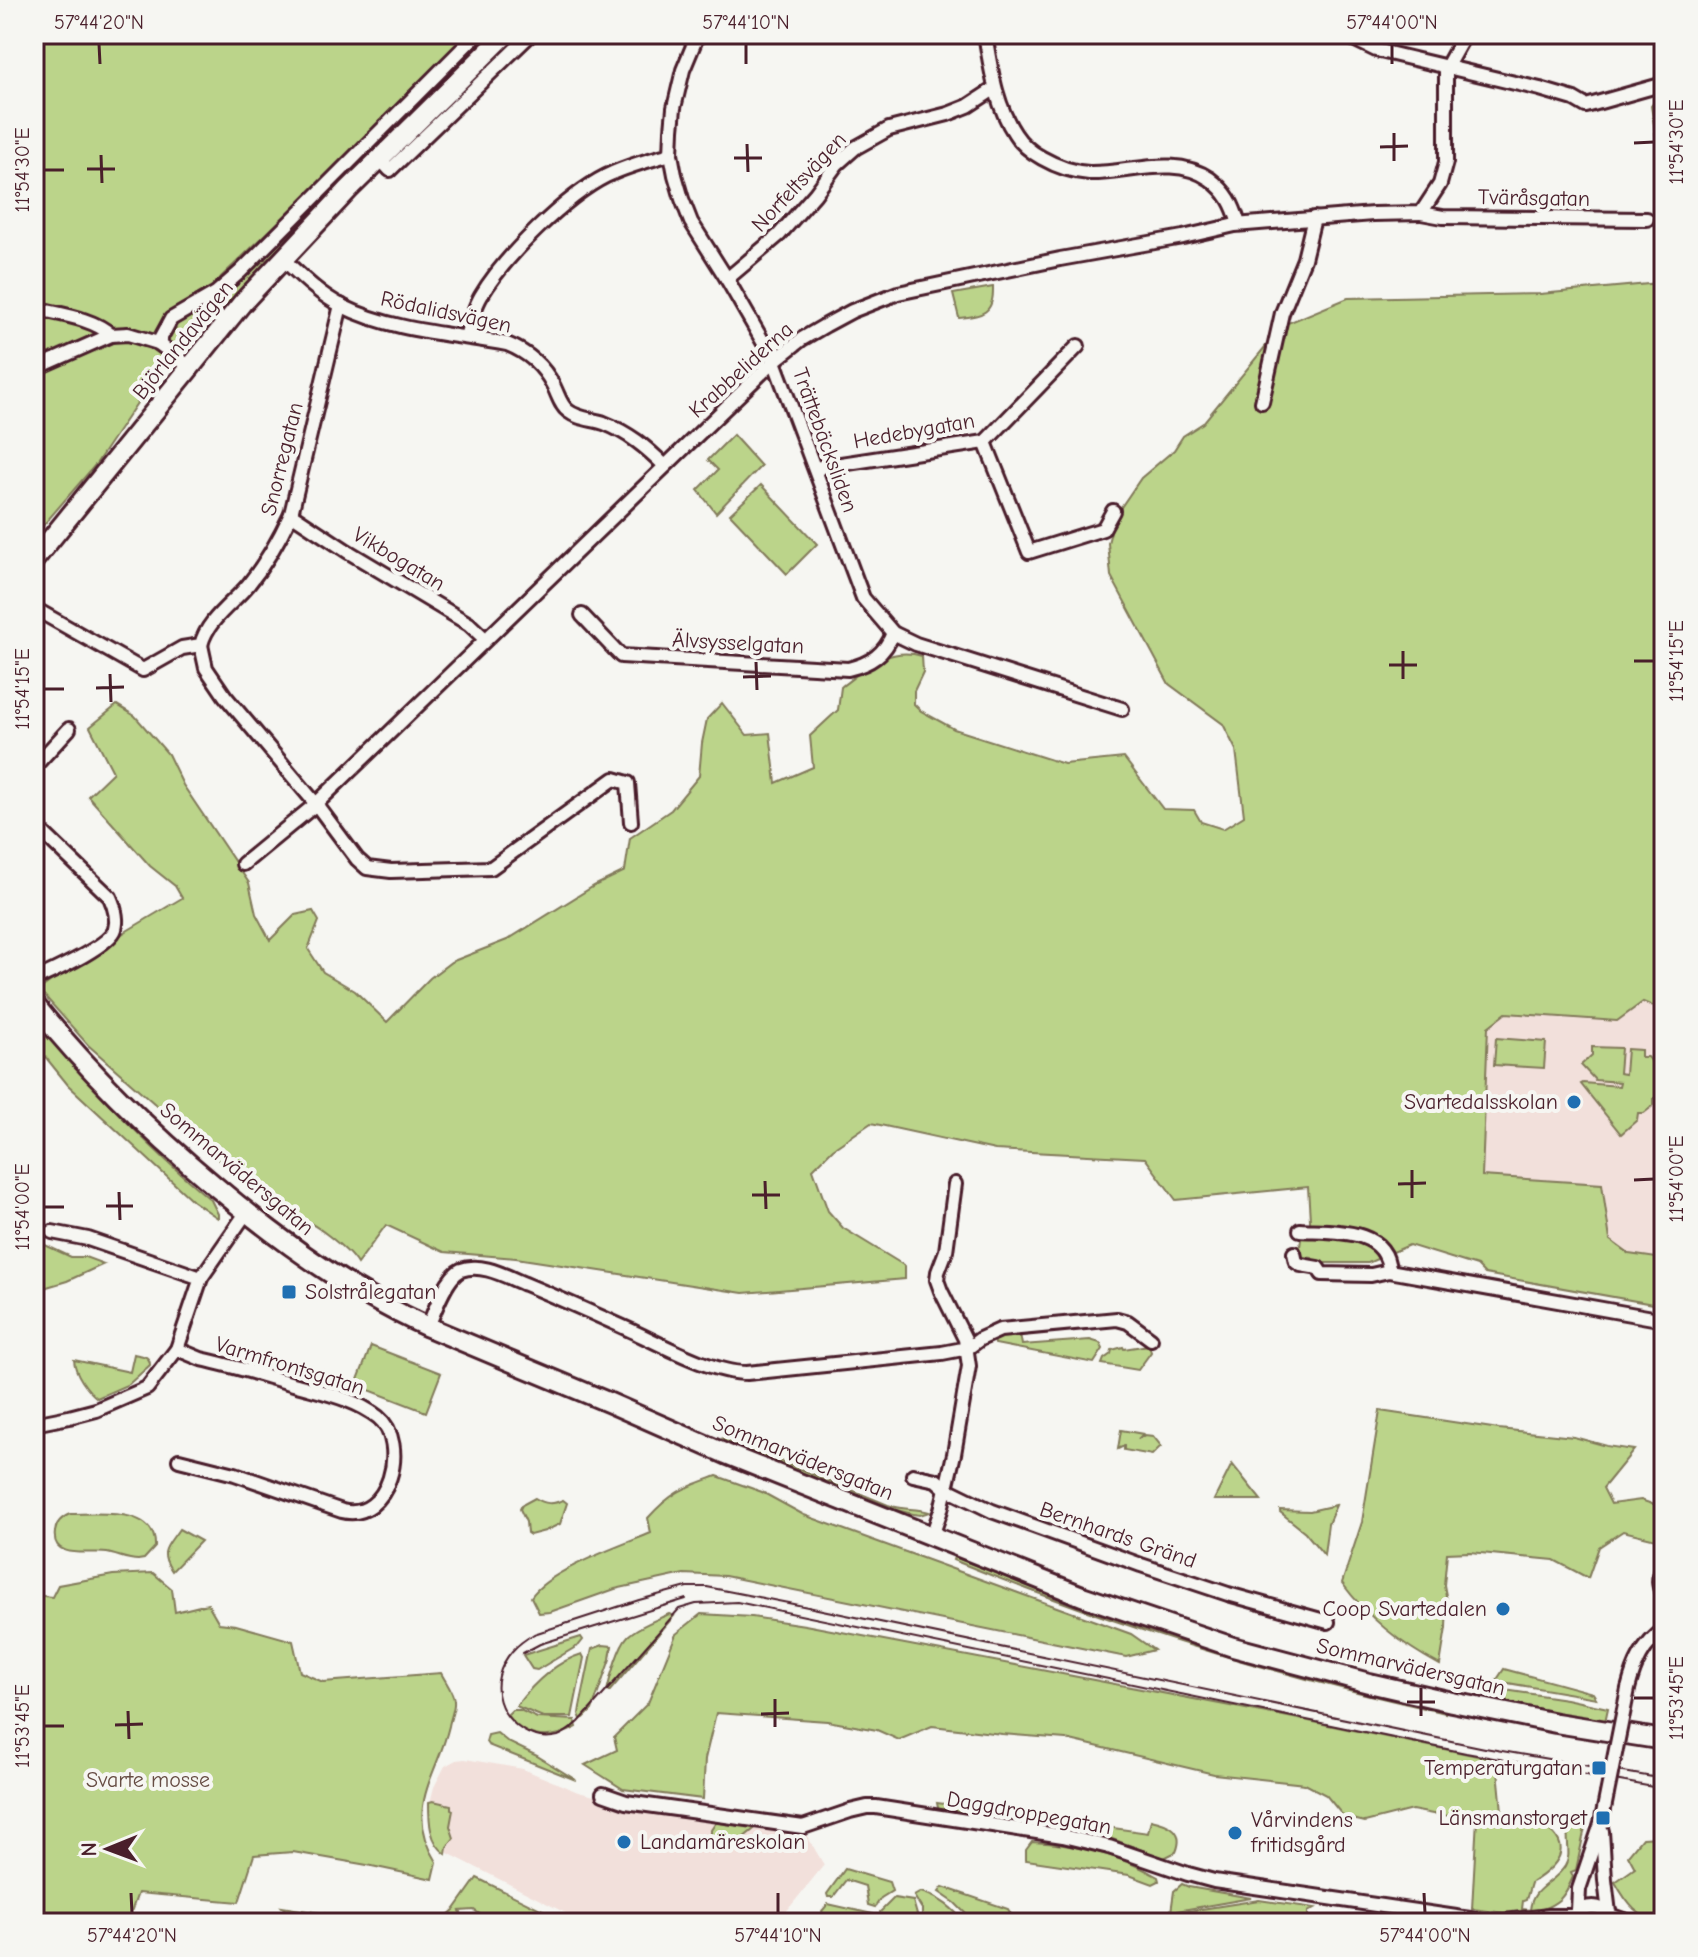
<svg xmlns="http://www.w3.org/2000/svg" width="1698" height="1957" font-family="'Comic Neue',sans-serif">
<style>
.built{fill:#f2e0db}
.green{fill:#bbd48a;stroke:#827a5a;stroke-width:2}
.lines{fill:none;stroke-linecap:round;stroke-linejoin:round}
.street-casing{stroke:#4a1f2b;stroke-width:18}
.secondary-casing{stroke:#4a1f2b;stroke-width:24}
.street{stroke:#f6f6f2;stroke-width:12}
.secondary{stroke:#f6f6f2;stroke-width:18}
.tram{stroke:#4a1f2b;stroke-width:2}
.street-bridge-casing{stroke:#4a1f2b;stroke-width:18;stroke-linecap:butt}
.street-bridge{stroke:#f6f6f2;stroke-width:12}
.ticks{fill:none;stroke:#4a1f2b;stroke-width:3}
.poi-dot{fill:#1f6fb2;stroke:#f6f6f2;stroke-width:3}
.labels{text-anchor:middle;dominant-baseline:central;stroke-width:8;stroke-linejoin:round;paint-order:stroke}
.street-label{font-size:22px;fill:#4a1f2b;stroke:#f6f6f2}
.poi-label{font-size:22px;fill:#4a1f2b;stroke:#f6f6f2;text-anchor:end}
.park-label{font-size:22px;fill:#664c43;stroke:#f6f6f2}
.neatline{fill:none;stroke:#4a1f2b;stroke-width:3}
.ticks-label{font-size:20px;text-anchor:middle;fill:#4a1f2b}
</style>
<rect width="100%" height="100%" fill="#f6f6f2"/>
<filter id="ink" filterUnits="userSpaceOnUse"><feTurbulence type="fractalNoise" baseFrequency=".0125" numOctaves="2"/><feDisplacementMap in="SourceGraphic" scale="16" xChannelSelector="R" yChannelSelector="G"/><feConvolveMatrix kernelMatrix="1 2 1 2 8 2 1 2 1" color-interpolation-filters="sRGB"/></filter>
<g filter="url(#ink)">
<g class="built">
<polygon points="1643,1002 1664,1011 1664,1259 1629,1254 1610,1240 1482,1177 1488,1027 1506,1013 1617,1021"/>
<polygon points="465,1759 523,1769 578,1792 631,1805 704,1815 806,1834 824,1865 777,1923 585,1923 440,1849 430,1803 434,1787 445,1766 456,1760"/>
</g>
<g class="green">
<path d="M34,34h433l-157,158 -89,85 -21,32c39,-18 68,-55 98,-85l1,2 -89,99 -4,-3 -19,21 -7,-4 -84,125 -62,72z"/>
<polygon points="1664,90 1664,186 1651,106"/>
<path d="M1664,219v792l-21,-9 -26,19 -111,-8 -18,14 -6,149 120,8 8,56 19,14 35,5v47l-179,-32 -8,-8 -68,-21 -41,18h-55l-1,-5 -9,-1 -4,-3 2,-15 2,-3h8l-3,-49 -132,13 -31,-42 -150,-8 -124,-27 -38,26 -20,20 15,42 15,17 62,38v13l-162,14 -227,-35 -72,-6 -58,-27 -29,39c-9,-15 -45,-44 -62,-47 -4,-1 -9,-1 -13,-1l-194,-171 -46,-52 1,-6 8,-6 74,-49 57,-34 -7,-12 -25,-20 -62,-70 25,-24 -23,-45 27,-22 18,11 33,38 15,31 66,98 7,31 14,26 25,-25 18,-4 6,10 -11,28 15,23 32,19 32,31 43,-44 21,-16 56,-22 87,-54 31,-15 5,-33 41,-28 28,-34 3,-33 5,-24 15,-16 25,32 23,-2 6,50 37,-16 -3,-31 28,-26 3,-23c25,-19 47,-41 81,-31l1,16 -9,19v13l7,7 33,18 110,35 60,-6 39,51 31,1 7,12 22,7 21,-13 -8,-66 -13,-26 -54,-40 -58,-108 -3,-33 7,-27 26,-38 33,-28 9,-14 20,-13 80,-98 65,-27 192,-4 119,-11z"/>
<path d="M993,287c1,26 -10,29 -34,31l-6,-24z"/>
<polygon points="733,435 761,466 716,513 698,490 718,470 708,460"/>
<polygon points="761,485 817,544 787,574 730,514"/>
<path d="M34,1021c55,63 112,125 177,179l7,14v4l-25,-17 -125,-116 -25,-31 -9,-27z"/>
<polygon points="1496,1038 1546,1042 1544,1068 1494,1065"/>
<polygon points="1592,1047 1621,1048 1619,1073 1625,1074 1627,1049 1641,1050 1641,1057 1647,1057 1656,1067 1656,1072 1662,1073 1664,1076 1664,1096 1661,1098 1654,1098 1654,1105 1644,1113 1638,1113 1637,1120 1621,1134 1581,1084 1583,1083 1619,1086 1620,1082 1595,1080 1581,1065 1592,1055"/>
<polygon points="45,1245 71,1257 85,1257 104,1264 67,1281 37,1290 34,1290 34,1248"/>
<polygon points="1020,1334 1022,1345 1090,1340 1100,1343 1103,1349 1094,1363 995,1344 994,1338 1007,1335"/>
<polygon points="1149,1345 1151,1352 1138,1370 1102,1364 1104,1359 1111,1354 1112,1350 1123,1347 1124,1349"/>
<polygon points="371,1346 441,1373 426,1412 356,1385"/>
<path d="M134,1354c7,2 16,1 16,11l-21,19 -32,14c-10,-8 -22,-24 -23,-38l56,12z"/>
<path d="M1380,1411l119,18 75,8 33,9 27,4 -31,38 8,16 30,-4 11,4 12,-1v35l-4,2 -37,-9 -24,16 -11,31 -34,-18 -84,-8 -23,1 -3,32 3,16 -1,27 -6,37c-38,-20 -72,-47 -98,-82l20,-61z"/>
<polygon points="1121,1430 1143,1434 1138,1439 1145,1435 1153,1436 1161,1446 1152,1455 1124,1450 1124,1446 1118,1449"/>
<path d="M723,1437l165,68c14,5 27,3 41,7l-9,3 -7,-1 -42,-10 -151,-61z"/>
<polygon points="1232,1464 1261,1500 1214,1500"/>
<path d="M717,1476l45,16 42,23 327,119 23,16 -28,7 -401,-81 -41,-2 -69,15 -65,23 -11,1 -8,-16c18,-27 89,-51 120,-64l-3,-15c24,-27 36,-30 69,-42z"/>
<path d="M535,1498c10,6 17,7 28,2l4,3 -7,21 -15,7 -15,4 -3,-2 -1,-11 -6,-13 2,-4z"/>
<polygon points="1336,1505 1328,1524 1324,1555 1305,1532 1280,1512 1280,1510 1310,1511"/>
<path d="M70,1514c27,0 87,-8 85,33l-11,12 -6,1c-11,0 -20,-5 -31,-7 -16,-3 -56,8 -52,-21 1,-9 7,-15 15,-18z"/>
<path d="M179,1529l22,12 -29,30c-14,-20 -5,-24 7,-42z"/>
<path d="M954,1557c55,21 110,43 167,62 106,35 215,66 324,91v3c-50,-12 -100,-23 -149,-37 -117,-31 -232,-71 -343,-116z"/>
<path d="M153,1573l19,16 3,23 33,-8 11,19 17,2 57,16 7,31 23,10 118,-9c4,8 13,20 13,28 1,7 -4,18 -5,25 -12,51 -46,82 -12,136l-4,17 -66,-14 -74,-13 -39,3 -15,47 -101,-9 -11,30h-93v-328l18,2 6,-12 55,-10z"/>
<path d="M669,1614l5,2 -65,76 -2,-1c3,-14 12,-46 21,-55 10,-10 28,-16 41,-22z"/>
<path d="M701,1614l51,3 53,8 499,95 193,40 5,51c10,3 22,5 31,9 42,21 32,42 -2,63l-5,17 -3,1 -1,8 8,1c2,-24 24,-26 35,-44 9,-14 -4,-31 8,-48l10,1 3,4 -10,47 -5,2 2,5c-3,7 -7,16 -13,22 -23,20 -60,14 -88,10l5,-91 -39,-3 -26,-5 -47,12 -21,-5 -18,-22 -21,-11 -91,-10 -148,-35 -64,-5 -70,-8 -33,14 -22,-10 -50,-9 -111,-8 -11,46 -2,40 -80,-10 -38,-24 32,-15 -3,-13 34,-34 28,-69z"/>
<polygon points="581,1637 583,1640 579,1645 537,1670 532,1669 523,1655"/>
<polygon points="603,1645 612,1646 610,1659 592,1710 584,1718 581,1719 579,1714 580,1707 592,1649"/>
<path d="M582,1654l2,4 -12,59h-29l-27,-11c17,-22 39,-44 66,-52z"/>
<polygon points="1504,1669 1593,1693 1596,1698 1496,1681"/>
<polygon points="1498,1689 1566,1699 1608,1708 1605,1722 1581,1719 1506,1703 1507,1698 1501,1697"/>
<path d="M512,1710h8l17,8 38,2 2,7c-26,14 -51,13 -70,-12z"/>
<polygon points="497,1733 508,1742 537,1756 576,1780 488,1745 486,1742 488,1735"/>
<path d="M433,1801l18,4v4l2,1 -3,16 4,12 -7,9 -1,7c-17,-12 -17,-33 -17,-52z"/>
<polygon points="937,1803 1038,1816 1037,1824 1034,1823 942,1812 938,1808"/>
<polygon points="725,1820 752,1825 755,1827 754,1829 732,1847 722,1847 711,1839 711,1830 717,1821"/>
<path d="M1057,1820l91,13 3,-13c19,4 34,11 25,32l-12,6 -60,-22 -44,-7 -3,-4z"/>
<path d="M1659,1837l5,6v79c-25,-1 -38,-20 -49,-40l20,-14 -7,-13 14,-17z"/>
<path d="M1032,1842c44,2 88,13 126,35l1,4 -6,3 -24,-9 -103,-15v-10z"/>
<polygon points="845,1869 889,1882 892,1891 881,1898 875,1907 868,1905 865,1886 846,1880 833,1897 828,1897 827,1894"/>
<polygon points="477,1878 569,1923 492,1923 474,1910 460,1911 466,1923 439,1923 455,1909"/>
<polygon points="1182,1884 1189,1887 1251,1898 1171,1912 1174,1891"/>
<polygon points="943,1887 1008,1909 1016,1923 975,1923 955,1903 939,1892"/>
<path d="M921,1892c20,6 31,16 45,31h-44v-14l-8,-13z"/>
<polygon points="894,1898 913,1901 919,1922 917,1923 883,1923 880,1912"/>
<polygon points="1259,1900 1315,1908 1308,1912 1308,1917 1310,1922 1315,1922 1319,1918 1318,1923 1186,1923 1175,1921 1171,1917 1176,1913"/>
<polygon points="828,1904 873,1914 875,1923 826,1923 822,1911"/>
<polygon points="282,1907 332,1915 341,1923 263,1923 263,1919 275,1920 286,1914 286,1911"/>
</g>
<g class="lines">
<defs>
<g id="street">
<polyline points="698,34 683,70 674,108 672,130 671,154 675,175 682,199 691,222 727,279 774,361 863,598 893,633 916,644 1122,709"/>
<path d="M985,34c6,34 10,70 30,100 7,11 16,18 27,24 14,8 31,14 47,15 40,1 85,-19 121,6 17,13 23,25 29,45"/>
<polyline points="1343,34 1376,50 1540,89 1574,99 1586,106 1664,84"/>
<polyline points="380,159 390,170 531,34"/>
<polyline points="1421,213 1443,217 1647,219"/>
<path d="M283,259c18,17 37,36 59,47 50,25 110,28 165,38 20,8 36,21 46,41 5,9 7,20 15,26 10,8 24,8 36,12 25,10 42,24 61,43"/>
<polyline points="727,279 779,235 815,194 837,164 855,148 889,129 948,114 968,106 994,89"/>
<path d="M34,308c23,6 60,10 77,27"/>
<path d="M466,337c4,-14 8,-29 15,-41 23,-39 85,-100 125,-120 21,-10 43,-16 65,-22"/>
<polyline points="158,343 171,319 216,293 240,272 477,34"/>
<polyline points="34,369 111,335 128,334 158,343 190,367"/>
<polyline points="1262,402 1282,313 1304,259 1314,218"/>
<polyline points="985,442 1029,552 1103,529 1113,511"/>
<polyline points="815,468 985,442 1078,346"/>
<polyline points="291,514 347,551 469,624 485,639"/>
<path d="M37,610l106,60 39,-22 19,-3c6,-25 31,-41 47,-60 18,-22 31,-45 43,-71l50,-209"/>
<path d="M582,615l39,41 227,13c22,-5 37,-15 45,-36"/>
<polyline points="201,645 206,668 225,696 316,804 357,859 367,868 391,871 491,868 614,779 628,783 631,822"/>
<polyline points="34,767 69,729"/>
<path d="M34,824l76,73c4,9 8,22 5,32 -5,17 -64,43 -81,51"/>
<polyline points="243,864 316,804 774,361 802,339 826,325 852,311 898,293 1060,259 1183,237 1235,225 1373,214 1421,213 1440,184 1446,162 1446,68 1465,34"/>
<path d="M1300,1230c32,2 87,-3 89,41"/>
<polyline points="52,1232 88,1239 201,1278"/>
<polyline points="1294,1253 1296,1262 1301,1265 1318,1268 1322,1274 1371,1275 1389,1271 1664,1320"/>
<path d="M428,1327c6,-15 18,-50 33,-57 21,-8 46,7 64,14 36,15 72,31 107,47 32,15 81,42 115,42l195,-20 26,-5 12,-9 20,-9 117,-11 11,3 23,17"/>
<path d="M177,1349l24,10c33,7 64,17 96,26 28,8 58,14 81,32 32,26 11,106 -36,94l-107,-37 -56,-14"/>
<polyline points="34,1424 69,1417 96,1410 147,1388 177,1349 201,1278 246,1213"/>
<polyline points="913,1475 936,1480 945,1488 992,1511 1141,1565 1228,1594 1328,1622"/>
<polyline points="932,1536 941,1510 954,1454 969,1366 965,1339 941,1291 937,1280 938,1272 946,1251 955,1184"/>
<path d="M1664,1567c-8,13 -5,18 0,32"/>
<path d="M1628,1689c6,-24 15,-45 36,-59"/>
<polyline points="603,1794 626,1802 803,1827 850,1811 867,1807 876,1807 1063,1836 1109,1847 1188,1874 1214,1881 1497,1923"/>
<polyline points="1602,1831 1605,1880 1609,1913"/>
<polyline points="1578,1911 1579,1889 1601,1824 1607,1794"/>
<path d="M1575,1914c15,-12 32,-8 41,9"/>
<polyline points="1612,1916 1632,1923"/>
<polyline points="1495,1922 1549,1916 1573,1916"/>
</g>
<g id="secondary">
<polyline points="34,560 243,302 348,190 506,34"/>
<path d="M34,1004c54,67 114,126 181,182 65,55 135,106 213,141l182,76 116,51 356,142 151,51 136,36 83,19 104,21 108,17"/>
</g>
</defs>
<use href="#street" class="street-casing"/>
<use href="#secondary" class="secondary-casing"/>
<use href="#street" class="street"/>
<use href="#secondary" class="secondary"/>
<g class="tram">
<polyline points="523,1653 540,1644 686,1599"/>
<path d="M1664,1779l-179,-31 -682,-142 -96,-19h-20l-48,13 -105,34c-17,10 -30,22 -35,42 -9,34 25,69 59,60 8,-3 15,-9 21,-14l100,-113 17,-5 41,-2 729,151 198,36"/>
</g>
<defs>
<polyline id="street-bridge" points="1607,1794 1628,1689"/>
</defs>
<use href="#street-bridge" class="street-bridge-casing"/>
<use href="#street-bridge" class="street-bridge"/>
</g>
</g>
<path class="ticks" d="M99,44l1,20M746,44v20M1392,44v20M1394,133v28M1634,143l20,-1M747,144l1,28M1380,147l28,-1M101,155l1,28M734,158h28M87,169h28M44,170h20M1403,651v28M1634,661h20M756,662l1,28M1389,665h28M110,674l1,28M743,677l28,-1M96,688l28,-1M44,689h20M1412,1170v28M1634,1180l20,-1M765,1181l1,28M1398,1184l28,-1M119,1192l1,28M752,1195h28M106,1206h27M44,1207h20M1421,1688v28M1634,1698h20M775,1699v28M1407,1702h28M128,1711l1,28M761,1714l28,-1M115,1725l28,-1M44,1726h20M131,1893l1,20M778,1893v20M1424,1893l1,20"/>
<g class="poi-dot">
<circle cx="1574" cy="1102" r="8"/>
<rect x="281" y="1284" width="16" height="16" rx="4"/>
<circle cx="1503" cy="1609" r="8"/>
<rect x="1591" y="1760" width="16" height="16" rx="4"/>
<rect x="1595" y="1810" width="16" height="16" rx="4"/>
<circle cx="1235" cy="1833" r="8"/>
<circle cx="624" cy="1842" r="8"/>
</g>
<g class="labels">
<g class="street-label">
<text transform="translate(799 182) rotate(-47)">Norfeltsvägen</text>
<text transform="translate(1534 198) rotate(1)">Tväråsgatan</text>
<text transform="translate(446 312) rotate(12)">Rödalidsvägen</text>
<text transform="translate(183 340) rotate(-51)">Björlandavägen</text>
<text transform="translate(741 370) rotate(-42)">Krabbeliderna</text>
<text transform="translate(914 431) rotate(-10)">Hedebygatan</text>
<text transform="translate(825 440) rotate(70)">Trättebäcksliden</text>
<text transform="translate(282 459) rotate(-76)">Snorregatan</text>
<text transform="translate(399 559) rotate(31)">Vikbogatan</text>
<text transform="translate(738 643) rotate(3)">Älvsysselgatan</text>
<text transform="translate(237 1169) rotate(40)">Sommarvädersgatan</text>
<text transform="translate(290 1366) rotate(17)">Varmfrontsgatan</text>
<text transform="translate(803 1458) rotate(22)">Sommarvädersgatan</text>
<text transform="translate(1118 1535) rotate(19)">Bernhards Gränd</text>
<text transform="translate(1411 1667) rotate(13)">Sommarvädersgatan</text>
<text transform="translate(1029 1813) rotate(10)">Daggdroppegatan</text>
</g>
<g class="poi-label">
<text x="1558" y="1102">Svartedalsskolan</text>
<text x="305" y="1292" text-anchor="start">Solstrålegatan</text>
<text x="1487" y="1609">Coop Svartedalen</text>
<text x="1583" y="1768">Temperaturgatan</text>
<text x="1587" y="1818">Länsmanstorget</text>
<text x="1251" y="1820" text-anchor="start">Vårvindens<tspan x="1251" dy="25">fritidsgård</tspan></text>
<text x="640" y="1842" text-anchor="start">Landamäreskolan</text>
</g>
<g class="park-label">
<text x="148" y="1780">Svarte mosse</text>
</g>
</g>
<rect width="1698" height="1957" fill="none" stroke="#f6f6f2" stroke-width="88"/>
<g transform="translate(108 1849) rotate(269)" stroke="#f6f6f2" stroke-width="6" paint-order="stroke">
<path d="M0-6L14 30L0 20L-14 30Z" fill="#4a1f2b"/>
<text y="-12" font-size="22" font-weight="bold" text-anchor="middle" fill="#4a1f2b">N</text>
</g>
<rect x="44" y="44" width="1610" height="1869" class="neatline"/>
<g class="ticks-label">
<text x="99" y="29">57°44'20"N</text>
<text x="746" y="29">57°44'10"N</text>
<text x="1392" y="29">57°44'00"N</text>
<text transform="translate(1676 142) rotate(-90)" y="7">11°54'30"E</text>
<text transform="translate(22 170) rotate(-90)" y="7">11°54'30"E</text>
<text transform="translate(1676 661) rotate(-90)" y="7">11°54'15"E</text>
<text transform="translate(22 689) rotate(-90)" y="7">11°54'15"E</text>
<text transform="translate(1676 1179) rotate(-90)" y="7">11°54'00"E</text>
<text transform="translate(22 1207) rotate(-90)" y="7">11°54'00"E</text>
<text transform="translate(1676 1698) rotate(-90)" y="7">11°53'45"E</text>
<text transform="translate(22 1726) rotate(-90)" y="7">11°53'45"E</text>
<text x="132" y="1942">57°44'20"N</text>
<text x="778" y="1942">57°44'10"N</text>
<text x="1425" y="1942">57°44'00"N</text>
</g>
</svg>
